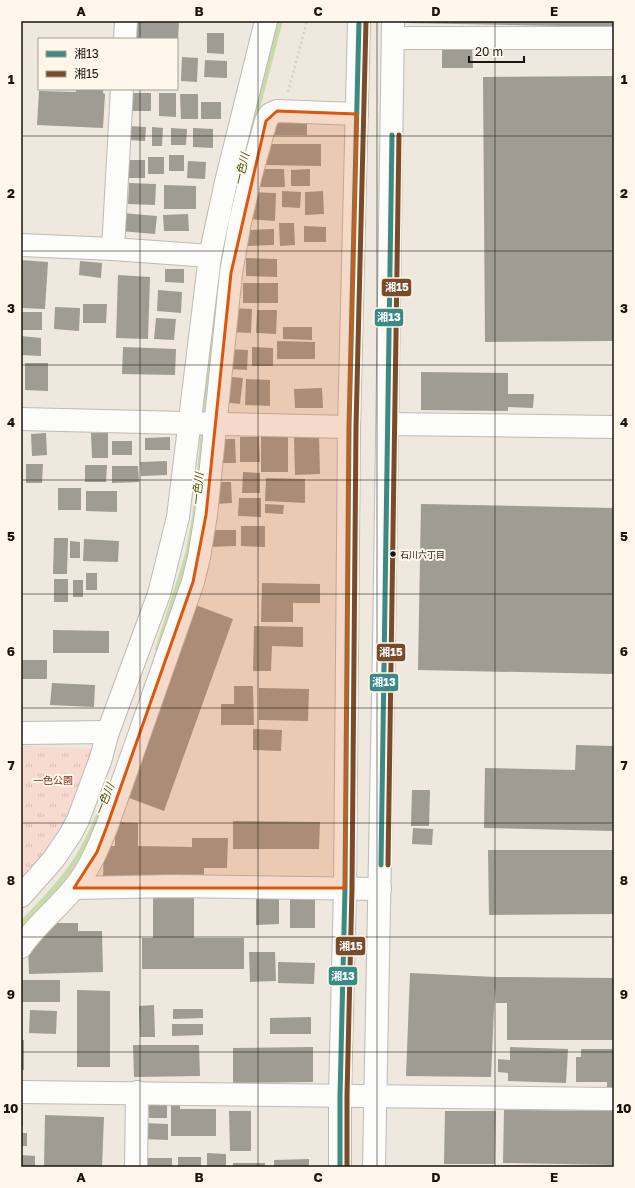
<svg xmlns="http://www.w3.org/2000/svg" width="635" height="1188" font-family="'Golos Text','Noto Sans JP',sans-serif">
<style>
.park{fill:url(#park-tufts)}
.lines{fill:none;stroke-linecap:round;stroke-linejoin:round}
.stream{stroke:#c8daaa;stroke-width:5.5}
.building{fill:#9f9c93}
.minor-casing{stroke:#bfbab3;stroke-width:24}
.path{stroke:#d3d1cf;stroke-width:2.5;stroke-dasharray:2 3;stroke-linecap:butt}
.minor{stroke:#fcfcfa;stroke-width:22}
.bus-1-casing{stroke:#fff7ec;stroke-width:8}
.bus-2-casing{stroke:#fff7ec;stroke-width:8}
.bus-1{stroke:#3a8a85;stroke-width:5}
.bus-2{stroke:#7a4b2a;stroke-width:5}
.marked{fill:#de560c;fill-opacity:0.2;stroke:#de560c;stroke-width:3;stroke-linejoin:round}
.grid{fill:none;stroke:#19150e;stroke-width:1;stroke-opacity:0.55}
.bus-dot{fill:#19150e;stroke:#fff7ec;stroke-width:1.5}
.labels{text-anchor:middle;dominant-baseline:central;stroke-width:4;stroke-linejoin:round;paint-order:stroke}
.bus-label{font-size:9px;fill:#19150e;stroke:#fff7ec;text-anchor:start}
.park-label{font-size:10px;fill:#812a20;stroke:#fff7ec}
.water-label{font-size:11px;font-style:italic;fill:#3e5713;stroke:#fff7ec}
.line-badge{stroke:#fff7ec;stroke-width:1.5}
.badge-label{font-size:11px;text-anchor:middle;font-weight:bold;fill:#fff}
.neatline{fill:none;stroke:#19150e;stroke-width:1.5}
.grid-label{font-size:13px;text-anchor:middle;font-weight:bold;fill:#19150e}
</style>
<defs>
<pattern id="park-tufts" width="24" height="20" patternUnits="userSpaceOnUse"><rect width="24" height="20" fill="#f7dbd1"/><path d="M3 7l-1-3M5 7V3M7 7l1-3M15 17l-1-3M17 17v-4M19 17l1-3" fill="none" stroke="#d3bbb2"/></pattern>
</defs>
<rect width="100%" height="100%" fill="#eee8de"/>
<polygon class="park" points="21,746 101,749 65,830 21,886"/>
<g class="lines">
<g class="stream">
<polyline points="235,193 280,21"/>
<polyline points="219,273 225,236"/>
<polyline points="204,418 217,292"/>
<polyline points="200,470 204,427"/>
<polyline points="158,649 188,554 195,516 198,481"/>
<path d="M21,925c14,-16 30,-31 43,-48 20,-24 33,-55 43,-84"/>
</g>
</g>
<g class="building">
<polygon points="135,21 179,21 178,39 134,39"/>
<polygon points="406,21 614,21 614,27 406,23"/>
<polygon points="207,33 224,33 224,54 207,53"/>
<polygon points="472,48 473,68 442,68 442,49"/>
<polygon points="182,57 198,58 197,82 181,81"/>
<polygon points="205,60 227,61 227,78 204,77"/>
<polygon points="614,76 614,341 485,342 483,77"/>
<polygon points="76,89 103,89 103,93 105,94 103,128 37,125 39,91 76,92"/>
<rect x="127" y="93" width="24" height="18"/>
<polygon points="159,93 176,93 176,117 159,116"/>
<polygon points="180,94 198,94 198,119 181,119"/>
<rect x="201" y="102" width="20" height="17"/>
<rect x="272" y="117" width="35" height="18"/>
<polygon points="128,126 146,127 145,141 128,140"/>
<polygon points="152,127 163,128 162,146 152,146"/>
<polygon points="171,128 187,129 186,145 171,145"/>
<polygon points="193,128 213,129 213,148 193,147"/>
<polygon points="264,144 321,144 321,166 264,165"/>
<rect x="169" y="155" width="15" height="16"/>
<rect x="148" y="157" width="16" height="17"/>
<rect x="127" y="160" width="18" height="18"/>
<polygon points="188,161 206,162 205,179 187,178"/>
<polygon points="259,169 284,169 285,187 259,187"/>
<polygon points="310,169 310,186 291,186 291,170"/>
<polygon points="129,183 156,184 155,205 128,204"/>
<polygon points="164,185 196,186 196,209 164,209"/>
<polygon points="282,191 301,192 300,208 282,207"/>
<polygon points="323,191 324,214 305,215 305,192"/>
<polygon points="250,192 276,193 275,221 248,219"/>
<polygon points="122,213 157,216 155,234 120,231"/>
<polygon points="188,214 189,231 164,231 163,215"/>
<polygon points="279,223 294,223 295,245 280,246"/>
<polygon points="304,226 326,227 326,242 304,242"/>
<polygon points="274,229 274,245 247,246 247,230"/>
<polygon points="246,258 277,259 277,277 246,276"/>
<polygon points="21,260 48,262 45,309 21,308"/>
<polygon points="80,261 102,263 101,278 79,275"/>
<polygon points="165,269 184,269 184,283 165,282"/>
<polygon points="118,275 150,277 148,339 116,338"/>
<rect x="243" y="283" width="35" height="20"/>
<polygon points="158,290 182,292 181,313 157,311"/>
<polygon points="83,304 107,304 106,323 83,323"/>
<polygon points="55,307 80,308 79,331 54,329"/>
<polygon points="230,308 252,309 251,333 229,332"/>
<polygon points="257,310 277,310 276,334 256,333"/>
<rect x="21" y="312" width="21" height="18"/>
<polygon points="156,318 176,319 174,340 154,339"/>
<polygon points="283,327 312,327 312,340 283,339"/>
<polygon points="21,336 41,338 41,356 21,355"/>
<polygon points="277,341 315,342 315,359 277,359"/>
<polygon points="123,347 176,349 175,375 122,374"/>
<polygon points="252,347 273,348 273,366 252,366"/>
<polygon points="230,349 248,350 247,370 229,369"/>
<polygon points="25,363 48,363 48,391 25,390"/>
<polygon points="421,372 508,373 508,394 534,394 533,408 508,407 508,411 421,410"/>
<polygon points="224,376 243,378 240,404 221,402"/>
<polygon points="246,379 270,380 270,406 245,405"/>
<polygon points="322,388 323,408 295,408 294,389"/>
<polygon points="46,433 47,455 32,456 31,434"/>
<polygon points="91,433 108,433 108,458 92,458"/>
<rect x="261" y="433" width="27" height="39"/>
<polygon points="319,436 320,474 295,475 294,437"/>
<polygon points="170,437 170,450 145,450 145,438"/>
<polygon points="240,437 259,437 260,462 240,462"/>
<polygon points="218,439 235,439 236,463 219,463"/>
<rect x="112" y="441" width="20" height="14"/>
<polygon points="167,461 167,475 141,476 140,462"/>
<polygon points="26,464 43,464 42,483 26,483"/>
<polygon points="85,465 107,465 106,482 85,482"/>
<polygon points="112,466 138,466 139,482 112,483"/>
<polygon points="243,472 260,473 260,493 242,493"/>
<polygon points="266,478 305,479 305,503 265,501"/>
<polygon points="215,482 231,482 232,503 215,504"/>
<rect x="58" y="488" width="23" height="22"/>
<polygon points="86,491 117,491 117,512 86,511"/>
<polygon points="239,498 261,498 261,517 238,516"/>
<polygon points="265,504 284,505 283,514 265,513"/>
<polygon points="421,504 614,508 614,674 418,670"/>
<polygon points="241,526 265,526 265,547 241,546"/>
<polygon points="209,530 236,530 236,546 209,547"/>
<polygon points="54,538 68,538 67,574 53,574"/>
<polygon points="84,539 119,541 118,562 83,561"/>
<polygon points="70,541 80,542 80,558 70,558"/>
<rect x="86" y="573" width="11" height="17"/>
<rect x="54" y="579" width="14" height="23"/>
<rect x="73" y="580" width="10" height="17"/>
<polygon points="262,583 320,584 320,603 293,603 293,622 261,622"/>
<polygon points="193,604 233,619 164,811 124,796"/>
<polygon points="254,626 303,627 303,647 272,646 271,671 253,671"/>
<polygon points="53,630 109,631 109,653 53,653"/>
<rect x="21" y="660" width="26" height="19"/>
<polygon points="52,683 95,685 94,707 50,705"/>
<polygon points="234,686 253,686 254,725 221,725 221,704 234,704"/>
<polygon points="259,688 309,689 308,721 259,720"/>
<polygon points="253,729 282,730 281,751 253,750"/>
<polygon points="576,745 614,746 614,831 484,828 485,768 575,770"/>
<polygon points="412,790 430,790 429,826 411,826"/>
<polygon points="233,821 320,822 319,849 233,849"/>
<polygon points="115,822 138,823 138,846 192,847 192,838 228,838 227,868 204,868 204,878 103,876 104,846 115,846"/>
<polygon points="413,828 433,829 432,845 412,844"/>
<polygon points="488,850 614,850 614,914 489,915"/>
<polygon points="153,895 194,895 194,938 244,938 244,969 142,969 142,938 153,938"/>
<polygon points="256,897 279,897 279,924 256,925"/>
<polygon points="315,897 315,928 290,928 290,898"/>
<polygon points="48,923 78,923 78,931 102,931 103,972 29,974 28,942 35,933 48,932"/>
<polygon points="249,952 275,952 276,981 250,982"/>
<polygon points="278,962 315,963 314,984 278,983"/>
<polygon points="410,973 496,977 614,978 614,1040 507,1040 507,1003 496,1003 495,987 491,1077 406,1076"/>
<rect x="21" y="980" width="39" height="22"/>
<polygon points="77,990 110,991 110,1067 77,1067"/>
<polygon points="154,1005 155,1037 140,1037 139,1006"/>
<polygon points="173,1009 203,1009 203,1018 173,1019"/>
<polygon points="30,1010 57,1011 56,1034 29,1033"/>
<polygon points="311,1017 311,1034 270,1034 270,1018"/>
<polygon points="172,1024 203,1024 203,1035 172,1036"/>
<rect x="21" y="1040" width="3" height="30"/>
<polygon points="133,1045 199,1045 200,1076 134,1077"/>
<polygon points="313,1047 313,1082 233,1083 233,1048"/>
<polygon points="510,1047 568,1049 566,1083 508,1081 508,1073 498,1072 498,1059 510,1060"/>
<polygon points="581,1049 614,1049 614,1090 607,1090 607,1082 576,1082 576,1057 581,1057"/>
<polygon points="171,1100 180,1100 180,1109 216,1109 216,1136 171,1136"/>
<rect x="149" y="1104" width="18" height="14"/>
<rect x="21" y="1105" width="2" height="21"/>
<polygon points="504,1110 614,1111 614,1165 503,1163"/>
<polygon points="229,1111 251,1111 251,1151 230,1151"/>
<polygon points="445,1111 496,1111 495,1164 444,1164"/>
<polygon points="45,1115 104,1117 102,1167 44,1167"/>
<polygon points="143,1123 168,1124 168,1140 143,1139"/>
<rect x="21" y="1133" width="6" height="13"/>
<polygon points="207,1153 226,1154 226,1167 207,1167"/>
<polygon points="21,1155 35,1156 35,1167 21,1167"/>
<rect x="178" y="1157" width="23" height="10"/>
<rect x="137" y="1158" width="35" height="9"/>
<polygon points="309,1159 309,1167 274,1167 274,1160"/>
<rect x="233" y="1163" width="32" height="4"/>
</g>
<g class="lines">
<defs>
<g id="minor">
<polyline points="393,38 614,38"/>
<polyline points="125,39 126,21"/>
<polyline points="21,245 113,249 210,256"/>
<polyline points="113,249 122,89"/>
<polyline points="21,419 349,427"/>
<polyline points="388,424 614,427"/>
<polyline points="21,733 108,732"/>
<polyline points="74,888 174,886 380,889"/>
<polyline points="21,896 53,860 70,835 78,820 101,758 108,732 159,594 178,517 210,256 226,182 266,21"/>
<path d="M21,947c15,-22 36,-38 53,-59 15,-18 24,-40 33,-62l86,-244 6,-25 7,-42 25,-242 9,-51 11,-47 15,-54 4,-7 7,-3 80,3"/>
<polyline points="21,1092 614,1099"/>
<polyline points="136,1167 137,1092"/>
<polyline points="340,1167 340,1096 345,888 349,427 359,21"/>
<polyline points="374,1167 384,647 393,21"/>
</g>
</defs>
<use href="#minor" class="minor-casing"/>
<polyline class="path" points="288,92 307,21"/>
<use href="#minor" class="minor"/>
<defs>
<g id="bus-1">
<polyline points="381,865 392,135"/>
<polyline points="340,1167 340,1096 345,888 349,427 359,21"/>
</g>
<g id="bus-2">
<polyline points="388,865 399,135"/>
<polyline points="347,1167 347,1096 352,888 356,427 366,21"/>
</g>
</defs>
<use href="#bus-1" class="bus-1-casing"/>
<use href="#bus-2" class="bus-2-casing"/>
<use href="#bus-1" class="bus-1"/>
<use href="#bus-2" class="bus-2"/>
</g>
<path class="marked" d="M277,111l80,3 -8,313 -4,461h-271l23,-36 10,-26 86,-244 13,-67 25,-242 35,-152z"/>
<path class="grid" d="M140,21v18M258,21v1146M377,21v1146M495,21v1146M140,89v1078M21,136h593M21,251h593M21,365h593M21,480h593M21,594h593M21,708h593M21,823h593M21,937h593M21,1052h593"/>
<circle class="bus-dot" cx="393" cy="554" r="3.5"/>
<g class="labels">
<g class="bus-label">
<text x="400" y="554">石川六丁目</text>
</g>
<g class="park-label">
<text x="53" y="780">一色公園</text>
</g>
<g class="water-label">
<text transform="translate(241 169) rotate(-77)">一色川</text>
<text transform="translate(197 489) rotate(-84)">一色川</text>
<text transform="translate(104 799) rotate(-68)">一色川</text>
</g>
</g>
<g class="line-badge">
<rect x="381" y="278" width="31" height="19" rx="4" fill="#7a4b2a"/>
<rect x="374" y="308" width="30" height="19" rx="4" fill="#3a8a85"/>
<rect x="376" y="643" width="30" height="19" rx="4" fill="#7a4b2a"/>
<rect x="369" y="673" width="30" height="19" rx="4" fill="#3a8a85"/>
<rect x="335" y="936" width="31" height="20" rx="4" fill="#7a4b2a"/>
<rect x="328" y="966" width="30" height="20" rx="4" fill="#3a8a85"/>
</g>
<g class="badge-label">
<text x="397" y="291">湘15</text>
<text x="389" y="321">湘13</text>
<text x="391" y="656">湘15</text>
<text x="384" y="686">湘13</text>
<text x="351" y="950">湘15</text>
<text x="343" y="980">湘13</text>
</g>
<rect width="635" height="1188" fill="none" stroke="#fff7ec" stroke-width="44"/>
<rect x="38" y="38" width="140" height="52" fill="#fff7ec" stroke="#a39d93"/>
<rect x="46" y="51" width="20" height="6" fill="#3a8a85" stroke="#a39d93"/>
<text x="74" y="58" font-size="12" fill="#19150e">湘13</text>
<rect x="46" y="71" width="20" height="6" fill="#7a4b2a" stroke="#a39d93"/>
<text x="74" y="78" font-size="12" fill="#19150e">湘15</text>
<path d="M469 56v6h55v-6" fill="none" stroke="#19150e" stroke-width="2"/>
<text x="475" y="56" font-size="12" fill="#19150e" stroke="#fff7ec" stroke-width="3" paint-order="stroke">20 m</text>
<rect x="22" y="22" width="591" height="1144" class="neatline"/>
<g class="grid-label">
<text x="81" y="16">A</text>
<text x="199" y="16">B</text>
<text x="318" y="16">C</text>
<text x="436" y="16">D</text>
<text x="554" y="16">E</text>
<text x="11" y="84">1</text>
<text x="624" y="84">1</text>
<text x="11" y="198">2</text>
<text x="624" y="198">2</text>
<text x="11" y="313">3</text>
<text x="624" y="313">3</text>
<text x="11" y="427">4</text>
<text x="624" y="427">4</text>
<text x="11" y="541">5</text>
<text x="624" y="541">5</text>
<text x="11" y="656">6</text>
<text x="624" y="656">6</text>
<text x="11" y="770">7</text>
<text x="624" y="770">7</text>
<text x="11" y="885">8</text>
<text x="624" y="885">8</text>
<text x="11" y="999">9</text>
<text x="624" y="999">9</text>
<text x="11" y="1113">10</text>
<text x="624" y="1113">10</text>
<text x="81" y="1182">A</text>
<text x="199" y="1182">B</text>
<text x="318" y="1182">C</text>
<text x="436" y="1182">D</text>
<text x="554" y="1182">E</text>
</g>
</svg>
